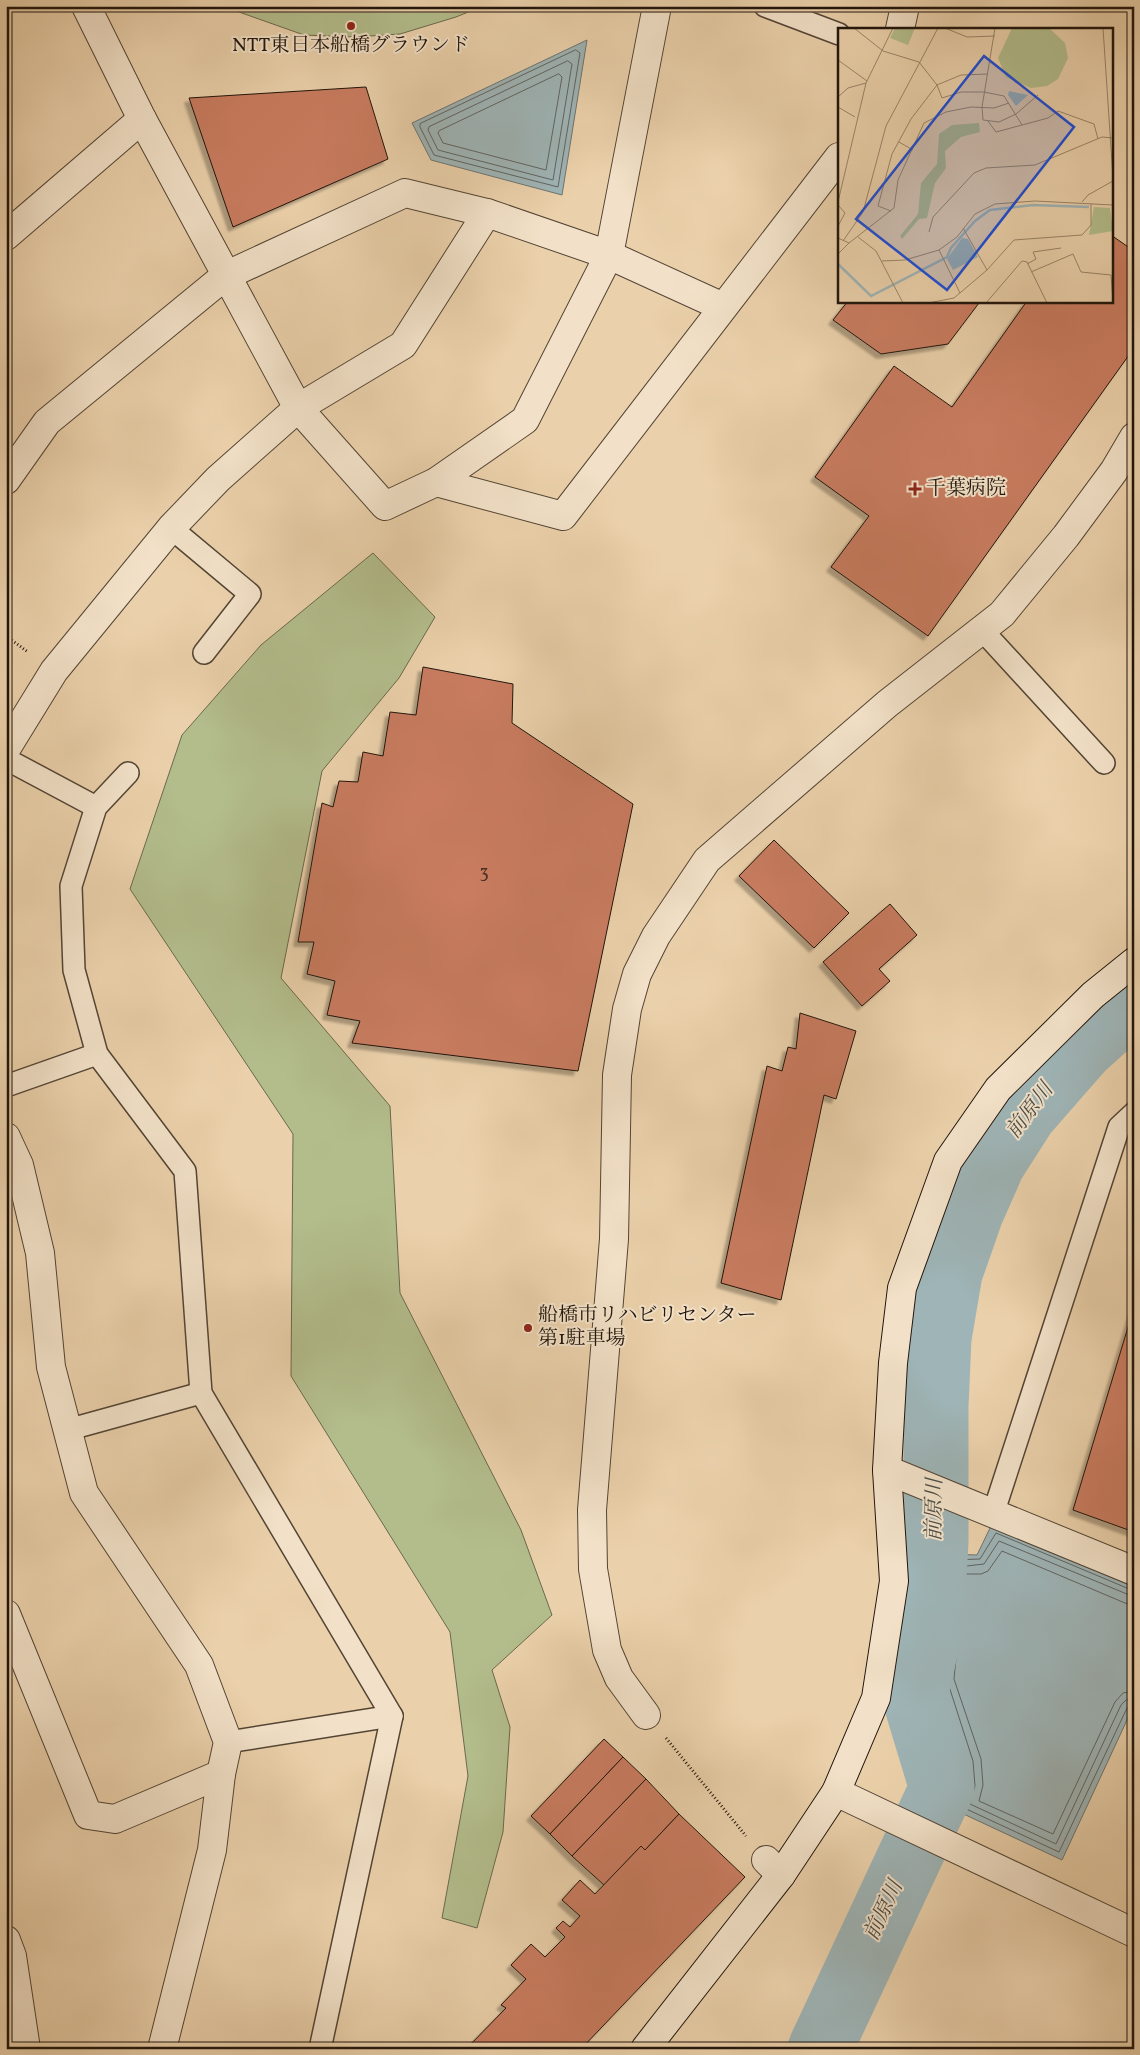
<svg xmlns="http://www.w3.org/2000/svg" width="1140" height="2055" font-family="Vollkorn,'Noto Serif JP',serif">
<style>
.green{fill:#b3bd8c;stroke:#6a694c}
.water{fill:#9eb4b6;stroke:#6c7472}
.lines{fill:none;stroke-linecap:round;stroke-linejoin:round}
.shore{stroke:#5f6461;stroke-width:1}
.river{stroke:#9eb4b6;stroke-width:65}
.building{fill:#c97c61;stroke:#20150c;filter:url(#shadow)}
.lane-casing{stroke:#534434;stroke-width:24}
.street-casing{stroke:#534434;stroke-width:30}
.secondary-casing{stroke:#20150c;stroke-width:30}
.path{stroke:#20150c;stroke-width:3;stroke-dasharray:1 2.5;stroke-linecap:butt}
.lane{stroke:#f2e1c8;stroke-width:21}
.street{stroke:#f2e1c8;stroke-width:28}
.secondary{stroke:#f2e1c8;stroke-width:28}
.poi-dot{fill:#8f2418;stroke:#f2e1c8;stroke-width:2}
.labels{text-anchor:middle;dominant-baseline:central;stroke-width:4;stroke-linejoin:round;paint-order:stroke}
.number-label{font-size:18px;fill:#4a2f21}
.poi-label{font-size:20px;fill:#20150c;stroke:#f2e1c8;text-anchor:start}
.water-label{font-size:21px;font-style:italic;fill:#4c4d48;stroke:#f2e1c8}
.inset-river{fill:none;stroke:#9eb4b6;stroke-width:2.5}
.inset-road{fill:none;stroke:#9a866b;stroke-width:1}
.view{fill:#1d4ed8;fill-opacity:0.15;stroke:#1d4ed8;stroke-width:2.5}
.inset-edge{fill:none;stroke:#20150c;stroke-width:2.5}
</style>
<defs>
<filter id="shadow"><feDropShadow dx="-4.5" dy="4.5" stdDeviation="1" flood-color="#0004"/></filter>
</defs>
<rect width="100%" height="100%" fill="#ebd1ab"/>
<filter id="stains"><feTurbulence type="fractalNoise" baseFrequency=".004" numOctaves="4"/><feColorMatrix values="0 0 0 0 .2 0 0 0 0 .09 0 0 0 0 .02 0 0 0 .5 -.17"/></filter>
<radialGradient id="worn" r=".72"><stop offset=".6" stop-color="#630" stop-opacity="0"/><stop offset="1" stop-color="#630" stop-opacity=".3"/></radialGradient>
<g class="green">
<polygon points="222,6 483,6 456,17 400,34 354,37 304,35"/>
<polygon points="373,553 435,617 399,678 322,771 281,978 390,1106 400,1293 521,1530 552,1615 492,1670 510,1727 503,1832 477,1928 442,1918 468,1776 450,1632 291,1376 293,1134 130,889 182,735 261,645"/>
</g>
<g class="water">
<polygon points="587,40 562,195 431,160 412,123"/>
<polygon points="991,1526 1134,1587 1134,1705 1062,1860 955,1810 964,1785 962,1763 943,1708 936,1681 947,1554 977,1555"/>
</g>
<g class="lines">
<g class="shore">
<polygon points="576,50 580,53 558,187 434,155 420,127 420,124"/>
<polygon points="568,61 572,64 553,180 438,150 428,130 429,127"/>
<polygon points="559,74 562,77 546,170 443,143 438,133 439,131"/>
<polyline points="1134,1591 996,1533 980,1559 952,1560 941,1680 947,1707 967,1762 969,1786 962,1807 1059,1852 1127,1708 1134,1705"/>
<polyline points="1134,1597 999,1541 984,1564 958,1567 947,1680 973,1761 975,1786 970,1804 1056,1844 1121,1705 1126,1700 1134,1699"/>
<polyline points="1134,1605 1125,1603 1002,1551 988,1571 981,1574 964,1574 954,1679 981,1759 983,1785 979,1801 1053,1834 1115,1702 1123,1693 1134,1691"/>
</g>
<polyline class="river" points="820,2049 942,1788 915,1699 926,1647 933,1595 936,1542 936,1406 939,1338 950,1273 971,1213 993,1163 1025,1113 1081,1049 1134,1001"/>
</g>
<g class="building">
<polygon points="366,87 388,159 233,227 189,98"/>
<polygon points="1111,235 1134,251 1134,348 928,636 831,567 869,516 815,477 894,366 952,407 1027,301 1111,301"/>
<polygon points="848,301 975,301 979,303 948,344 881,354 833,320"/>
<polygon points="423,667 513,684 512,723 633,804 578,1071 352,1043 360,1021 327,1015 335,981 307,974 314,942 298,942 322,803 333,807 339,781 358,782 363,752 383,756 390,712 416,715"/>
<polygon points="774,840 849,913 814,948 739,876"/>
<polygon points="890,904 917,935 879,969 890,981 862,1006 823,962"/>
<polygon points="800,1013 856,1031 836,1099 824,1095 781,1300 721,1283 767,1066 782,1071 788,1047 796,1049"/>
<polygon points="1134,1307 1134,1532 1073,1510"/>
<polygon points="604,1739 623,1757 550,1834 531,1816"/>
<polygon points="623,1757 646,1779 572,1856 550,1834"/>
<polygon points="646,1779 679,1814 645,1850 641,1846 604,1885 572,1856"/>
<polygon points="679,1814 745,1877 581,2049 466,2049 506,2008 501,2005 526,1979 511,1965 531,1944 545,1957 565,1937 556,1928 563,1921 570,1927 580,1916 562,1900 580,1880 595,1894 641,1846 645,1850"/>
</g>
<g class="lines">
<defs>
<g id="lane">
<polyline points="765,6 839,34"/>
<polyline points="171,528 250,594 204,653"/>
<polyline points="982,630 1104,763"/>
<polyline points="6,759 96,807"/>
<polyline points="128,773 96,807 71,886 74,970 97,1054 185,1171 201,1393 392,1716 320,2049"/>
<polyline points="6,1086 97,1054"/>
<polyline points="67,1430 201,1393"/>
<polyline points="993,1514 1119,1127 1134,1113"/>
<polyline points="228,1742 392,1716"/>
</g>
<g id="street">
<polyline points="86,6 142,119 298,408 385,506 436,482 525,420 609,255 657,6"/>
<polyline points="900,29 905,6"/>
<polyline points="6,236 142,119"/>
<polyline points="6,480 47,422 225,276 405,193 487,213 609,255 723,307"/>
<polyline points="436,482 563,516 839,157"/>
<polyline points="6,749 54,671 171,528 218,479 298,408 403,345 487,213"/>
<polyline points="6,1137 19,1165 40,1253 51,1367 84,1493 199,1665 228,1742 221,1774 212,1850 162,2049"/>
<polyline points="887,1470 1134,1571"/>
<polyline points="6,1614 88,1815 115,1819 221,1774"/>
<polyline points="646,1715 619,1678 607,1650 593,1569 592,1510 614,1239 617,1075 627,1009 637,974 656,936 707,860 887,704 1002,614 1066,536 1114,471 1134,437"/>
<polyline points="836,1792 1134,1933"/>
<polyline points="766,1860 781,1875"/>
<polyline points="6,1940 12,1956 26,2049"/>
</g>
<polyline id="secondary" points="645,2049 781,1875 836,1792 876,1698 894,1581 887,1470 893,1363 902,1288 948,1161 998,1089 1093,995 1134,962"/>
</defs>
<use href="#lane" class="lane-casing"/>
<use href="#street" class="street-casing"/>
<use href="#secondary" class="secondary-casing"/>
<g class="path">
<polyline points="6,636 28,652"/>
<polyline points="666,1738 746,1836"/>
</g>
<use href="#lane" class="lane"/>
<use href="#street" class="street"/>
<use href="#secondary" class="secondary"/>
</g>
<g class="poi-dot">
<circle cx="351" cy="26" r="5"/>
<path d="M912.5 481.5h5v5h5v5h-5v5h-5v-5h-5v-5h5z"/>
<circle cx="528" cy="1328" r="5"/>
</g>
<g class="labels">
<g class="number-label">
<text x="484" y="873">3</text>
</g>
<g class="poi-label">
<text x="351" y="46" text-anchor="middle">NTT東日本船橋グラウンド</text>
<text x="926" y="489">千葉病院</text>
<text x="538" y="1316">船橋市リハビリセンター<tspan x="538" dy="23">第1駐車場</tspan></text>
</g>
<g class="water-label">
<text transform="translate(1030 1111) rotate(-53)">前原川</text>
<text transform="translate(935 1510) rotate(-89)">前原川</text>
<text transform="translate(884 1911) rotate(-65)">前原川</text>
</g>
</g>
<g transform="translate(838 28)">
<rect width="275" height="275" fill="#ebd1ab"/>
<path d="M57,0h20l-7,17 -18,-7zM174,0h37l16,15 3,15 -10,21 -11,7 -16,2 -25,-11 -8,-19zM141,95l1,9 -19,5 -16,14 1,17 -11,15 -8,35 -8,1 -17,20 -2,-3 18,-22 3,-31 16,-19 2,-30 13,-9zM256,179l16,1 3,23 -24,4z" fill="#b3bd8c"/>
<path d="M171,63l19,4 -12,11 -8,-11zM124,210l6,1 10,18 -25,13 -6,-11z" fill="#9eb4b6"/>
<path class="inset-river" d="M0,236l33,32 76,-39 4,-9 24,-27 15,-11 43,-5 56,2"/>
<path class="inset-road" d="M16,0l29,23 36,11 18,23 5,13 19,-6h23l20,4 18,29M107,0l22,9 28,-1M157,0l-13,79 1,13 16,2 17,-8 22,-19M265,0l10,150M0,32l29,21M0,69l10,-9 18,-5M0,79l17,10M150,93l8,11 52,-14 10,-7 36,13 4,15M61,114l14,8M0,174l28,-119 27,-55M244,174l6,-7 25,-14M0,177l7,8 -7,13M53,183l-13,-5 14,-52 19,-35 26,-34 24,-10 27,-1M125,200l24,42M91,204l4,-15 41,-44 12,-5 49,-3 67,-28 11,1M20,209l18,14 27,52M0,210l11,5 45,-35 4,-28 26,-57 22,-11 25,-5 23,1 15,-5M5,213l20,-29 23,-86 52,-98M101,222l21,43M0,226l11,-11M44,233l23,-1 34,-10 18,-13 18,-23 20,-10 40,-3 78,4M189,236l9,-5 -3,-7 28,-4M193,244l42,-18 8,18 30,3 2,26M90,275l26,-5 33,-28 27,-30 68,-5 9,-10v-21M148,275l36,-42 5,1 20,41"/>
<path class="view" d="M146,28l90,71 -127,163 -91,-71z"/>
<rect width="275" height="275" class="inset-edge"/>
</g>
<rect width="1140" height="2055" fill="none" stroke="#ebd1ab" stroke-width="25"/>
<rect x="8" y="8" width="1125" height="2040" fill="none" stroke="#20150c" stroke-width="2.5"/>
<rect x="12" y="12" width="1115" height="2030" fill="none" stroke="#20150c"/>
<rect width="100%" height="100%" filter="url(#stains)"/>
<rect width="100%" height="100%" fill="url(#worn)"/>
</svg>
